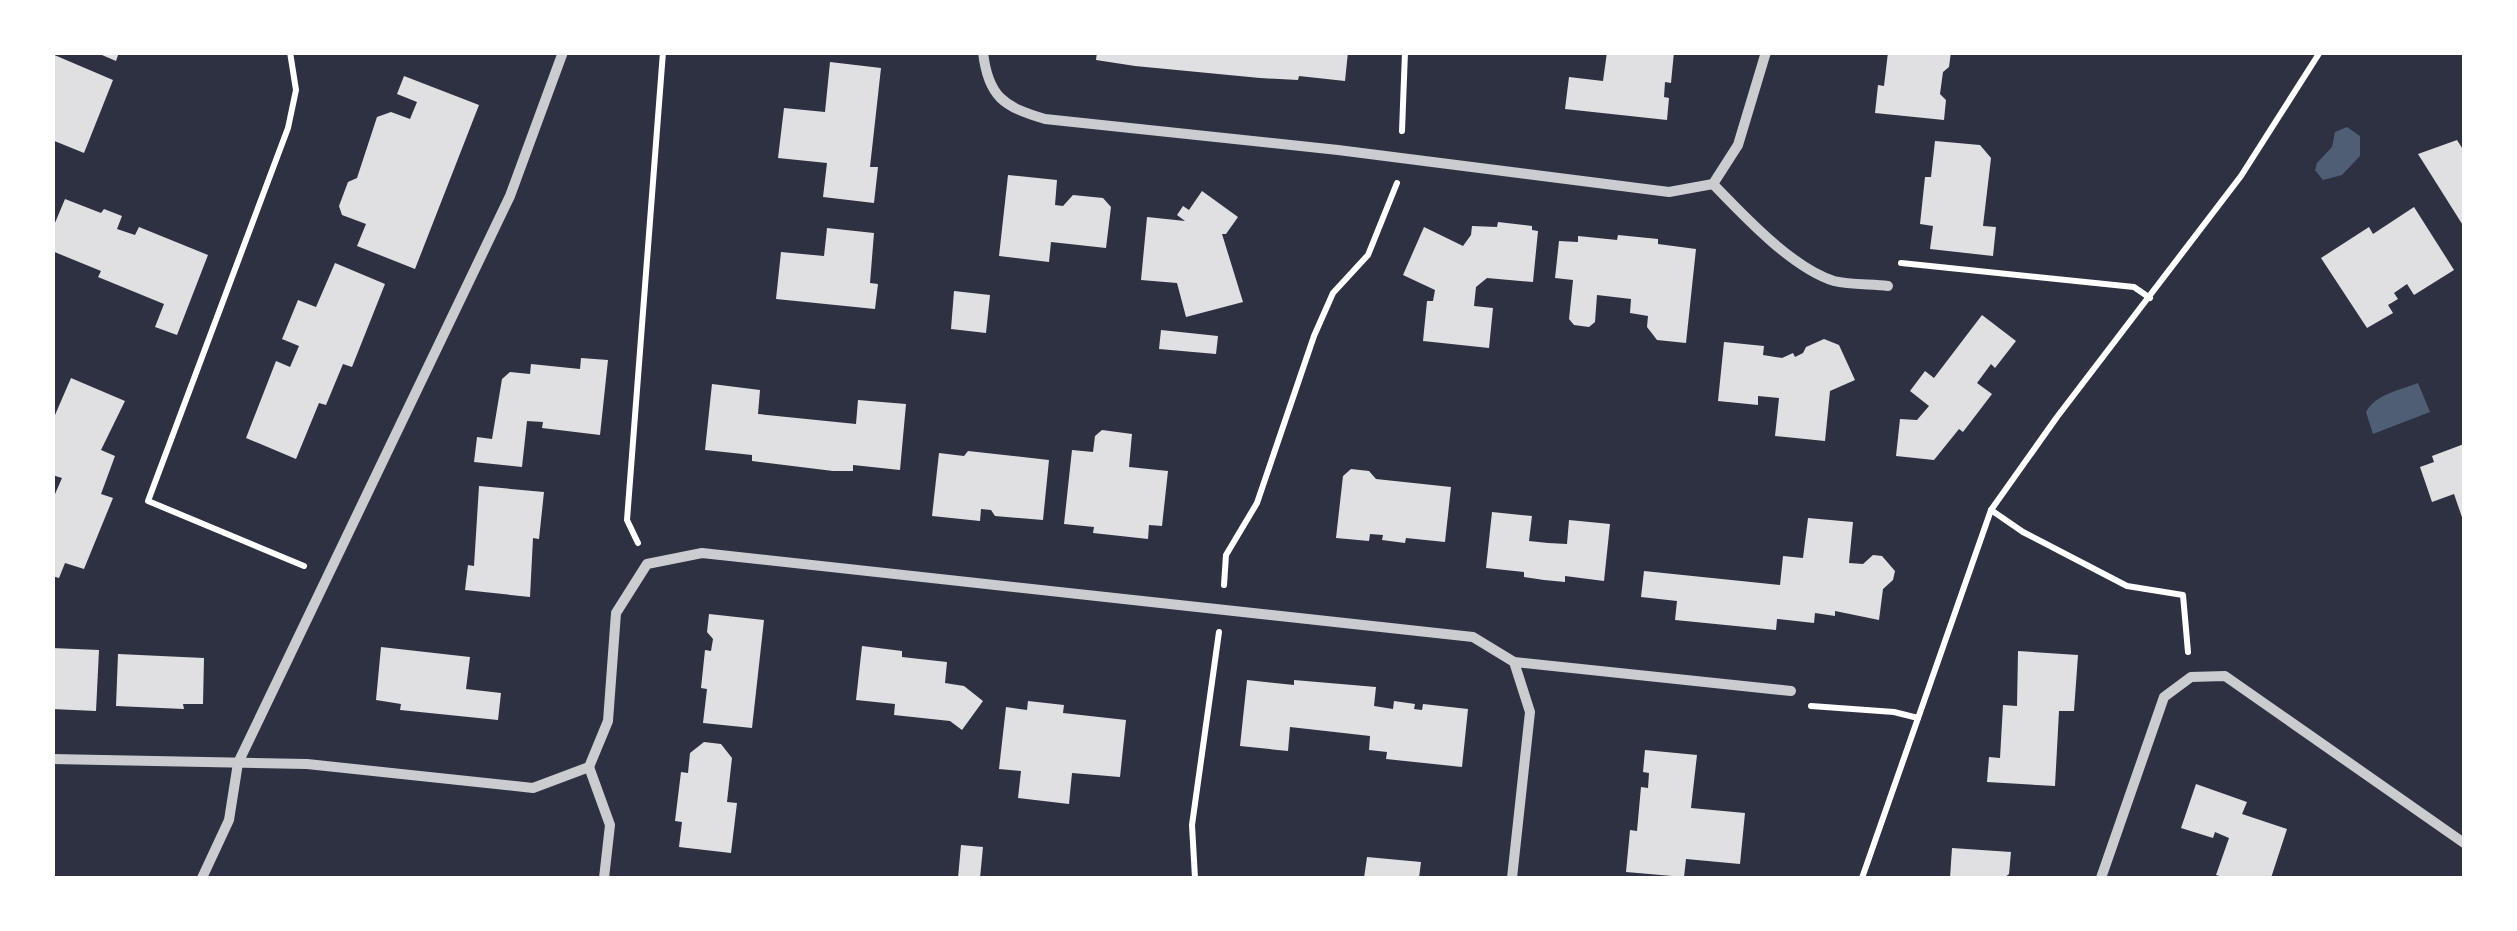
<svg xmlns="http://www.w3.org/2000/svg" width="2517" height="931" font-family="'Nunito Sans',sans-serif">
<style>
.water{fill:#4f5d75}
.building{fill:#e0e0e3}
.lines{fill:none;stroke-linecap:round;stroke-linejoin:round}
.path{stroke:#fff;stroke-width:6}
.minor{stroke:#caccd0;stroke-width:10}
</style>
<rect width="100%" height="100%" fill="#2d3142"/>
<g class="water">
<polygon points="2347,127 2360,136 2360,156 2342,175 2323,180 2315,170 2317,163 2332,147 2335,132"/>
<path d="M2418,383l12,29 -57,22 -7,-22c10,-18 34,-22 52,-29z"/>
</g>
<g class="building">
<polygon points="95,52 119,52 116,61"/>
<polygon points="1097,52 1348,52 1345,81 1299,76 1298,80 1260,78 1135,66 1096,60"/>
<polygon points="1607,52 1674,52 1671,83 1665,82 1664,97 1669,98 1667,120 1565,109 1569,77 1603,81"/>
<polygon points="1888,52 1951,52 1949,67 1943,72 1940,94 1946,100 1944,120 1875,113 1878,85 1884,86"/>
<polygon points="52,54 113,80 84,153 52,140"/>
<polygon points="830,62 881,68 870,167 878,167 874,203 823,197 827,163 778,158 784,108 825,112"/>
<polygon points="404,76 479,105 415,269 357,246 366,224 342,215 339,206 348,182 357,178 377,117 391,112 410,119 417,102 397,94"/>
<polygon points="2457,140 2464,151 2464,227 2418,154"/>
<polygon points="1935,141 1980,145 1991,158 1983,226 1996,227 1993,256 1930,249 1933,226 1920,224 1925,177 1931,177"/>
<polygon points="1008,175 1057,180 1055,205 1063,206 1073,195 1103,198 1111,207 1106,248 1051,242 1049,262 999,256"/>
<polygon points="1202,191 1238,217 1226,234 1222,234 1243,302 1186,317 1177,283 1141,280 1147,217 1185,221 1177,215 1183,206 1189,210"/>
<polygon points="65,199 101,213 104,209 122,216 117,229 135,235 139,227 208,255 177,335 155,327 164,304 98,277 101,271 52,251 52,230"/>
<polygon points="2414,207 2454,270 2414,295 2407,284 2394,293 2398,299 2388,305 2393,313 2367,328 2321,258 2369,227 2373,234"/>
<polygon points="1498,222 1532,226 1532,230 1538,231 1533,282 1487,278 1476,287 1474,306 1493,308 1489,348 1423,341 1427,301 1433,301 1435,290 1403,275 1424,227 1463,246 1471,235 1472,226 1497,227"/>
<polygon points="827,228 874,233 870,283 878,284 875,309 776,299 781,252 824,256"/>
<polygon points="1618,235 1658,239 1658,244 1696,249 1686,343 1657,340 1647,327 1648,316 1630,313 1631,299 1597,295 1595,322 1589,327 1574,325 1569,319 1573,280 1555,278 1559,241 1578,242 1578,236 1617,240"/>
<polygon points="335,263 385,284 352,367 343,364 326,405 319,403 296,459 246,438 276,361 290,367 299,346 282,339 298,300 316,307"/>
<polygon points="954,291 990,295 986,333 951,329"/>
<polygon points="1982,315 2016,341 1995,368 1991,364 1977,383 1992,394 1963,432 1959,429 1934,460 1896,456 1900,419 1917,420 1929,406 1910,391 1925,371 1934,378"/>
<polygon points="1161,330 1218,336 1216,354 1159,349"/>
<polygon points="1824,339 1839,345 1855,380 1830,391 1825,441 1775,436 1779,398 1758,396 1758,405 1718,401 1724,342 1764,346 1763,355 1782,358 1793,353 1795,357 1803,353 1806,347"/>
<polygon points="581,358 608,360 600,435 542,428 543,422 527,421 522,467 474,462 477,437 492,439 502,379 510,372 530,374 531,364 580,369"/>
<polygon points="71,378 125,401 101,450 115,456 101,494 113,498 84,569 65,563 59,578 52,576 52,501 62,478 52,475 52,422"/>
<polygon points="712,384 760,390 758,414 856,424 858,400 906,404 900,470 853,465 853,471 833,471 752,461 752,455 705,450"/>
<polygon points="1102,430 1132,434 1129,467 1168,471 1162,526 1149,525 1148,539 1093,533 1094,527 1064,524 1072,450 1093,452 1095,436"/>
<polygon points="2464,444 2464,523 2454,494 2432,502 2420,467 2434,462 2432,456"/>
<polygon points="968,451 1049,460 1043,520 995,516 991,510 981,509 980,521 932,516 939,453 964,456"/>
<polygon points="1351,469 1369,471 1376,479 1451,487 1445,542 1406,538 1405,543 1382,540 1383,535 1370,534 1369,541 1336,538 1343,476"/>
<polygon points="479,486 544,492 539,539 533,538 530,597 465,590 468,565 474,566"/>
<polygon points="1492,512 1532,516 1529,541 1548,543 1567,544 1569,520 1610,524 1604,581 1565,576 1565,582 1544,580 1524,577 1524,572 1486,568"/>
<polygon points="1808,518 1853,522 1849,563 1863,564 1873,555 1882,556 1895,571 1893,580 1883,589 1879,620 1835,611 1835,616 1815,613 1814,623 1777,619 1776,630 1675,620 1677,601 1641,597 1644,571 1780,585 1783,556 1803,558"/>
<polygon points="709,614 764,620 752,728 703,723 707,689 701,688 705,650 711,651 713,639 707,632"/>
<polygon points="862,646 902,651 902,657 947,662 945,683 964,686 983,701 962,730 950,721 894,715 895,704 856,700"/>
<polygon points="381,647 470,657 466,689 501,693 498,720 400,710 401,704 376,700"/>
<polygon points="52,648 99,650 96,711 52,709"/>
<polygon points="2018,651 2078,655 2074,711 2059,711 2055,786 1987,782 1989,757 2000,758 2003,705 2017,706"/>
<polygon points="118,654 204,658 203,704 183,704 184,709 116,706"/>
<polygon points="1247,680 1294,685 1294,680 1376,687 1374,706 1393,709 1394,701 1415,704 1414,709 1422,710 1423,704 1468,709 1462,767 1386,759 1387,752 1369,750 1370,736 1290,727 1288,751 1240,746"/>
<polygon points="1028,701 1064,705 1063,713 1126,720 1120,777 1072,773 1069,804 1018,798 1021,771 999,769 1006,707 1027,710"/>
<polygon points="704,742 721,744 732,758 727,802 737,803 731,853 679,847 682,822 675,821 681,772 688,773 690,753"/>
<polygon points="1645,750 1697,755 1691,808 1745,813 1740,864 1686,859 1684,877 1626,872 1630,830 1637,831 1641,787 1648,788 1649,773 1643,772"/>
<polygon points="2196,784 2247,802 2242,814 2287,829 2271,878 2227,878 2216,875 2229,838 2215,832 2213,838 2181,828"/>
<polygon points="961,845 983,847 980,878 958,878"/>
<polygon points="1952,848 2011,852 2009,874 2004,878 1950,878"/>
<polygon points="1367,857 1421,862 1419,878 1364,878"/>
</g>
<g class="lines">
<g class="path">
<polyline points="290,52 296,90 288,128 148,501 304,566"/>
<polyline points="1402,131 1405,52"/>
<polyline points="1901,263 2134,287 2150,298"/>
<polyline points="1991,510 2023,532 2127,586 2183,595 2188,652"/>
<polyline points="638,543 627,520 663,52"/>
<polyline points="1224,585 1226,555 1257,503 1314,336 1333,293 1368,255 1397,183"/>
<polyline points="1811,706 1894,712 1918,718"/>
<polyline points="1195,878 1192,825 1219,632"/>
<polyline points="1862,878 1991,510 2057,417 2241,176 2320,52"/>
</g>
<g class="minor">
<path d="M983,52c5,45 21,55 62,67l293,31 331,42 44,-8 25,-39 28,-93"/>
<path d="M1713,184c30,31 79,84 121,97 16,4 37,3 54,5"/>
<polyline points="1514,662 1791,691"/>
<polyline points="52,759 307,764 533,788 589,767 608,721 616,613 647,564 702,553 1473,637 1514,662 1530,712 1512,878"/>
<polyline points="589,767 610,825 604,878"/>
<polyline points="202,878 229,820 238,763 510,196 563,52"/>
<polyline points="2101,878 2164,697 2191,677 2225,676 2464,843"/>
</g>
</g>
<rect width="2517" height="931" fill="none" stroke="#ffffff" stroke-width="110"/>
</svg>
